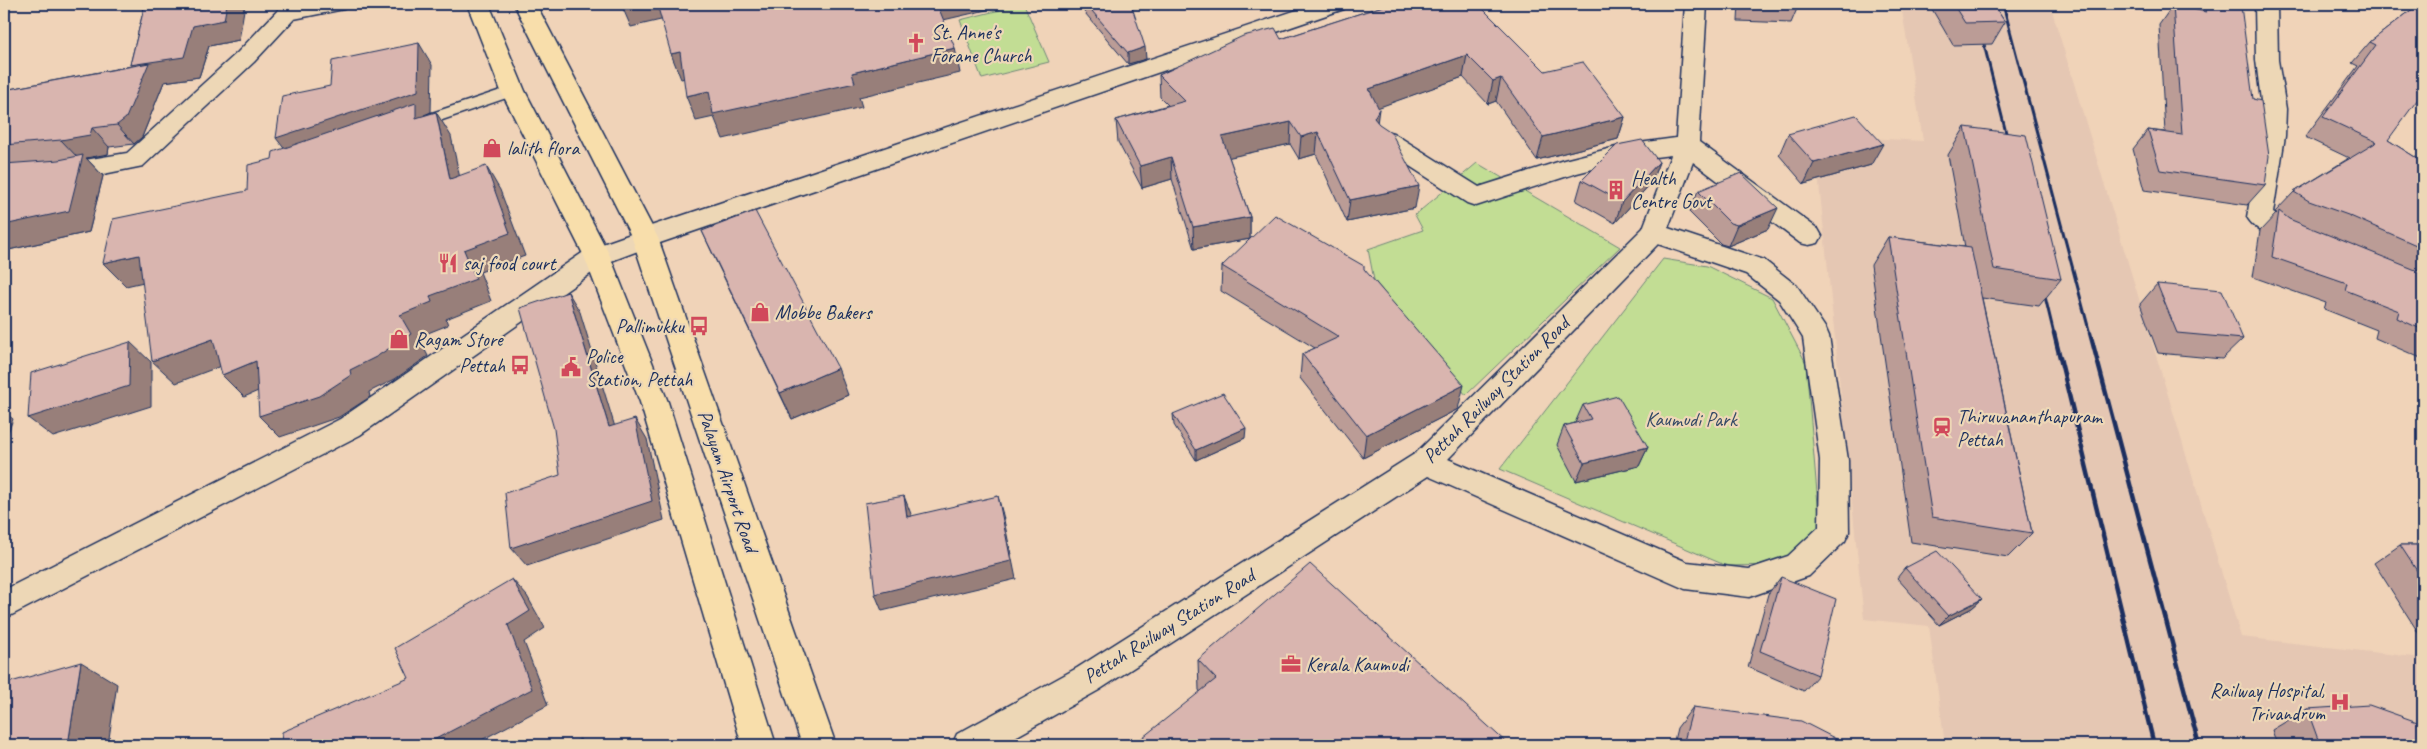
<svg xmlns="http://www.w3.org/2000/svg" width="2427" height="749" font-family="Caveat,sans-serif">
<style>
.built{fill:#e5c7b3}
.green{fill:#c2dd94;stroke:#6e8679}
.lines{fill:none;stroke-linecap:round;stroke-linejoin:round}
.service-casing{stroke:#1b2f5e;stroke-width:3}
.minor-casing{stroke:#1b2f5e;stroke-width:3}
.secondary-casing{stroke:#1b2f5e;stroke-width:3}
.primary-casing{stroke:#1b2f5e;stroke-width:3}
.service{fill:#edd7b6;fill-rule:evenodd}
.minor{fill:#edd7b6;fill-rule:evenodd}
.secondary{fill:#edd7b6;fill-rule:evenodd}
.primary{fill:#f8deab;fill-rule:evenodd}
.rail-far1{stroke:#1b2f5e;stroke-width:3}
.rail{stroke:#1b2f5e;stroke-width:4.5}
.wall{fill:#bb9c96;stroke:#1b2f5e}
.shaded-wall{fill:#987f7a;stroke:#1b2f5e}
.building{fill:#d9b5af;stroke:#1b2f5e}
.labels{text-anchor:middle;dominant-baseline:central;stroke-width:4.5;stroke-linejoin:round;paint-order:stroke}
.poi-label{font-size:20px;fill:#1b2f5e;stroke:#edd7b6;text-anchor:start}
.street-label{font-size:20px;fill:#1b2f5e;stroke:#edd7b6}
.park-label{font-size:20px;fill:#344966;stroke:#edd7b6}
</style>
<rect width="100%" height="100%" fill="#f0d3b8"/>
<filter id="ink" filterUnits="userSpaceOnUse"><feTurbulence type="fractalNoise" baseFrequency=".02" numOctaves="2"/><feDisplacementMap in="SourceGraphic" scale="10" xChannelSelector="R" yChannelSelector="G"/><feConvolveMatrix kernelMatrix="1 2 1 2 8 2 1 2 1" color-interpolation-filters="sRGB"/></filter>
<g filter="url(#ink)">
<polygon class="built" points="1901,4 2050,4 2241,637 2423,658 2423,745 1945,745 1929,626 1864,619 1814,135 1923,141"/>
<g class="green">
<polygon points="998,4 1024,4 1049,62 982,79 960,20 1000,10"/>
<polygon points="1477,163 1620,247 1466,395 1374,280 1368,249 1423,230 1415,215"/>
<polygon points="1663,259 1707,266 1772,298 1806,363 1820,528 1776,565 1727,566 1500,469"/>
</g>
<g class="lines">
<defs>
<polygon id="service" points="513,86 518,88 520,91 518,94 416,129 411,128 409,124 411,120"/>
<g id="minor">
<polygon points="304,4 347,4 344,9 294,19 254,62 143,166 79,179 4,185 4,167 79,161 127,153 238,52 279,9"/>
<polygon points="1315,4 1347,4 1344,9 654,245 645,247 636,245 632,238 636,231"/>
<path d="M1685,4h22l-8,138 119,87 4,7 -4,7 -9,2 -9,-2 -107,-81 -25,66 96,32 33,26 29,43 3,7 19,124 1,72 -4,9 -36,35 -60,21 -64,-8 -257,-113 -329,214 -98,55h-49l5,-11 120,-66 339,-215 227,-225 28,-73 -47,6 -47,12 -101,33 -9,-3 -90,-58 -4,-6 4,-6 8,-2 8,2 86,54 85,-27 60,-15 52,-7zM1658,244l88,30 33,26 24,38 17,122 -1,67 -31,29 -39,13 -62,-7 -239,-103z"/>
<path d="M2255,4h22l1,56 8,49 -1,27 -12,77 16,10 23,8 4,7 -4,7c-19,5 -55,-11 -65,-28l14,-81 1,-27 -6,-49z"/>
</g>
<polygon id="secondary" points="645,229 654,231 658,238 654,245 606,263 360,435 4,619 4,590 340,419 588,249"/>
<g id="primary">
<polygon points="467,4 489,4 525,91 610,256 668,402 776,745 742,745 640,402 584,256 501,91"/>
<polygon points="514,4 536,4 658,238 836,745 802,745 632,238"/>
</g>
</defs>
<use href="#service" class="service-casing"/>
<use href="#minor" class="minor-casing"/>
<use href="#secondary" class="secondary-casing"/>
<use href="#primary" class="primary-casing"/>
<use href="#service" class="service"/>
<use href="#minor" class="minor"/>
<use href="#secondary" class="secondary"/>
<use href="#primary" class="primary"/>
<g class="rail-far1">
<polyline points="1974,4 2009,145"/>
<polyline points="2003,4 2090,334"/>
<polyline points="2042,284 2054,334"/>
</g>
<g class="rail">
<polyline points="2054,333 2154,745"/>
<polyline points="2090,333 2199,745"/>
</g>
</g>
<g class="wall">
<polygon points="145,4 239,40 209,46 199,77 164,82 142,137 134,144 109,147 108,154 86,158 103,176 89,232 4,251 4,164 7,164 4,161 4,90 131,66 130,65"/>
<polygon points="1079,4 1131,4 1146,59 1128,64 1080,7"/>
<polygon points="1378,4 1481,4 1480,6 1545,71 1625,117 1618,139 1537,160 1496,101 1488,104 1463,77 1378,107 1377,122 1415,208 1347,222 1316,154 1299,159 1290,144 1229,157 1250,217 1250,239 1194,249 1172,179 1142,188 1118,142 1116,120 1168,105 1160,97 1159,75 1281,39 1380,7"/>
<polygon points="1739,4 1799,4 1791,23 1738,21"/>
<polygon points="1929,4 1993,4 2005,22 1992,44 1953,45"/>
<polygon points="2200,4 2230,4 2253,99 2265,185 2247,205 2144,190 2133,149 2148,130 2165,132 2159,25 2173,5 2196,10"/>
<polygon points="2419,4 2388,140 2423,162 2423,359 2375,338 2377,330 2324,309 2326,303 2253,277 2260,231 2277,213 2275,212 2294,192 2349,158 2305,137 2358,66 2352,63 2370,42"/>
<polygon points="1965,127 2061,279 2039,306 1982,298 2032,533 2008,557 1911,542 1871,265 1888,237 1965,247 1948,155"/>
<polygon points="1788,134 1871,165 1804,184 1779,155"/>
<polygon points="1659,162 1651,183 1615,223 1576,201 1582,180"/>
<polygon points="1698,191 1768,229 1728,246 1721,244 1689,212"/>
<polygon points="702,231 848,395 792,419 715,259"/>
<polygon points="1222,266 1364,269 1458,409 1363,458 1300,378 1302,354 1315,348 1221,291"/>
<polygon points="2157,284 2243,339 2222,359 2158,353 2140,304"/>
<polygon points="1583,405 1648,447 1639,466 1576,481 1557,445 1564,426 1575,423"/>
<polygon points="1173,414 1245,438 1196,460 1174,425"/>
<polygon points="2400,545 2423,545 2423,640 2374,563"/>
<polygon points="1905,568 1982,599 1972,608 1939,625 1897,578"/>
<polygon points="1781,577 1818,675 1804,691 1748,667 1768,594"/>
<polygon points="1198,660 1509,745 1200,692 1199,690"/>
<polygon points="1693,707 1848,745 1673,745 1677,728"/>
<polygon points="2307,709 2423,745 2277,745 2272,730"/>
</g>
<g class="shaded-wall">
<polygon points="227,4 245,4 239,40 209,46 199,77 164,82 142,137 134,144 117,125 142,79 130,65 193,26"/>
<polygon points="621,4 659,4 665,19 631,27"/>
<polygon points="936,4 995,4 995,8 939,21"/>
<polygon points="419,43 432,65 431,112 424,115 431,126 293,160 276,138"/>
<polygon points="1145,47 1146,59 1128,64 1128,53"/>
<polygon points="955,48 960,73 859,97 862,107 723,139 714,117 696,121 686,96 709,91 852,73"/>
<polygon points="680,52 690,77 681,79 671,54"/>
<polygon points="1467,55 1463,77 1366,112 1369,89"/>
<polygon points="1501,78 1496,101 1488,104 1493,81"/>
<polygon points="1379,109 1376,131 1374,118"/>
<polygon points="436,112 451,136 465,202 450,179"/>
<polygon points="1625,117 1618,139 1537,160 1543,137"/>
<polygon points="1291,122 1290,144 1222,159 1222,137"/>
<polygon points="92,128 109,147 108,154 86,158 103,176 89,232 4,251 4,225 79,159 61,140"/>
<polygon points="1318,132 1316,154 1299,159 1301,137"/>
<polygon points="1883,144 1871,165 1804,184 1814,163"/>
<polygon points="1171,157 1172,179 1142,188 1140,166"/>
<polygon points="1659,162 1651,183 1615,223 1622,202"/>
<polygon points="486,166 500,190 525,256 480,272 491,301 446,319 448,325 418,337 428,356 395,379 369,392 370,397 339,417 280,437 259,416 350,370 400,315 430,296 464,250"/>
<polygon points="1419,186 1415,208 1347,222 1350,200"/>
<polygon points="1778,208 1768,229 1728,246 1737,225"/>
<polygon points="1250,217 1250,239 1194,249 1193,227"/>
<polygon points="139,255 161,278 126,286 103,263"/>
<polygon points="568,292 580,312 621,447 609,427"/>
<polygon points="213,339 234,361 176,383 152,361"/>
<polygon points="130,342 151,362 151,406 53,437 28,418"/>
<polygon points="256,361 277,383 244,397 222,375"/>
<polygon points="838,368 848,395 792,419 780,393"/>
<polygon points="1464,385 1458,409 1363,458 1366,435"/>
<polygon points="4,412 13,419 4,444"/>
<polygon points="635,419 647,439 664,520 527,566 511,548"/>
<polygon points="1246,428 1245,438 1196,460 1196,450"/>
<polygon points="1648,447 1639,466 1576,481 1584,463"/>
<polygon points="904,496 911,514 913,536 907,517"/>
<polygon points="998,496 1003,515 1016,579 882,611 875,594"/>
<polygon points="512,579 527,596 545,628 524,642 548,705 472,745 424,745 508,625"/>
<polygon points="1982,599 1972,608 1939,625 1948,616"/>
<polygon points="81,662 117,684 108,745 68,745"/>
</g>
<g class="building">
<polygon points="145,4 227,4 224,20 193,26 184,57 130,65"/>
<polygon points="657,4 937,4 955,48 852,73 855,83 713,114 709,91 686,96 680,52 671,54"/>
<polygon points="1086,4 1131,4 1145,47 1128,53"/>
<polygon points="1389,4 1478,4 1545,71 1583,62 1625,117 1543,137 1501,78 1493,81 1467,55 1369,89 1379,109 1374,118 1379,124 1391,132 1419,186 1350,200 1318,132 1301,137 1291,122 1222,137 1250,217 1193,227 1171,157 1140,166 1116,120 1185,101 1159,75 1243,36 1275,28 1281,39"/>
<polygon points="1953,4 1993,4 2005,22 1965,23"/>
<polygon points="2205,4 2230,4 2241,6 2253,99 2261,101 2269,156 2265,185 2160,170 2148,130 2182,135 2173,5 2206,12"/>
<polygon points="2419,4 2423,4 2423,92 2388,140 2423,162 2423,248 2348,215 2309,201 2294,192 2377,142 2323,117 2376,45 2370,42"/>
<polygon points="419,43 418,91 276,138 282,96 330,86 332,61"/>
<polygon points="149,63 126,118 117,125 92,128 90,135 61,140 4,145 4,90"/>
<polygon points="416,103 416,118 436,112 450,179 486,166 510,233 464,250 476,279 430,296 432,302 400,315 411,334 376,357 350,370 351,375 319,396 259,416 256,361 222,375 213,339 152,361 139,255 103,263 113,219 247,191 248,165 272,159 273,152"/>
<polygon points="1856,115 1883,144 1814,163 1788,134"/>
<polygon points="1965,127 2026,135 2061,279 1994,269"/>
<polygon points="1642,140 1659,162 1622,202 1582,180 1617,145"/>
<polygon points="83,155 69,211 4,225 4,164 59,160"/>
<polygon points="1741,173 1778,208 1737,225 1730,223 1698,191"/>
<polygon points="755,211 838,368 780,393 702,231"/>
<polygon points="2279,211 2289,219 2423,273 2423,330 2397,318 2399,311 2345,290 2347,283 2272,257"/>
<polygon points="1275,215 1364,266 1364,269 1464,385 1366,435 1302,354 1339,337 1222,266"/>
<polygon points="1888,237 1971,248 2032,533 1932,517"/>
<polygon points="2157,284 2222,290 2243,339 2177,333"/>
<polygon points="568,292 609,427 635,419 652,501 511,548 505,493 560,475 554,429 520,308"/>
<polygon points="130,342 129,386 28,418 31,373"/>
<polygon points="1223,393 1246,428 1196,450 1173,414"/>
<polygon points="1618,396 1648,447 1584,463 1564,426 1591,419 1583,405"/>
<polygon points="904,496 907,517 998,496 1011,561 875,594 865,503"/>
<polygon points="2400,545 2423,545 2423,580"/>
<polygon points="1937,551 1982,599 1948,616 1905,568"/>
<polygon points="1310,564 1509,745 1133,745 1216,679 1198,660"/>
<polygon points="1781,577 1836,599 1818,675 1760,651"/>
<polygon points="512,579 530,611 508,625 532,689 424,745 283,745 282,732 409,678 395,648"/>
<polygon points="81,662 68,745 4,745 4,684"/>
<polygon points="2369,705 2423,724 2423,745 2320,745 2307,709"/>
<polygon points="1693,707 1801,721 1848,745 1683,745"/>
<polygon points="580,739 583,745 569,745"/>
</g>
</g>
<defs>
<symbol id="church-bare" viewBox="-9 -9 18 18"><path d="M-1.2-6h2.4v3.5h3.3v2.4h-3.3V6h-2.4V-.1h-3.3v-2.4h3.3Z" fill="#d1495b" stroke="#edd7b6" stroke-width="2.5" paint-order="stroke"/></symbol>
<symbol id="shop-bare" viewBox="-9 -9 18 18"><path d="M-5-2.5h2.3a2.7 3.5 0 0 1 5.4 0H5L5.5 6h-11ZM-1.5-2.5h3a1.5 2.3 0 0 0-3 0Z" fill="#d1495b" stroke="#edd7b6" stroke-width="2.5" paint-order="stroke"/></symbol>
<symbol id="building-bare" viewBox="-9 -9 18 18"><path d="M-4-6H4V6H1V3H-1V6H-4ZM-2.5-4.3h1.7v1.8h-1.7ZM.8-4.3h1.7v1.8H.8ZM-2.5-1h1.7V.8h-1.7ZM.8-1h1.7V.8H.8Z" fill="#d1495b" stroke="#edd7b6" stroke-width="2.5" paint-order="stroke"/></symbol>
<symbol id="restaurant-bare" viewBox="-9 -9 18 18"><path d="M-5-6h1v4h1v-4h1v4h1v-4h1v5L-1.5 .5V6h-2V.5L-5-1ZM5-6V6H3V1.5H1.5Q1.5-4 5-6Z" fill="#d1495b" stroke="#edd7b6" stroke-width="2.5" paint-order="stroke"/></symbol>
<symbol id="bus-bare" viewBox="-9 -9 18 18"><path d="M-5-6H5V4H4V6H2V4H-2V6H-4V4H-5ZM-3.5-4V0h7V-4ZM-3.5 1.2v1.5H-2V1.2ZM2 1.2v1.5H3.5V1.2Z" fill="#d1495b" stroke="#edd7b6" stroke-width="2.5" paint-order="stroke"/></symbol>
<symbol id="civic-bare" viewBox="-9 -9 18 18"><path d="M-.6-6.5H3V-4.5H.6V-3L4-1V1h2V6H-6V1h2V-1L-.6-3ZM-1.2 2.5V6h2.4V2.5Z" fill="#d1495b" stroke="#edd7b6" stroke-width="2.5" paint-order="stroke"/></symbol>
<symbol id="station-bare" viewBox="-9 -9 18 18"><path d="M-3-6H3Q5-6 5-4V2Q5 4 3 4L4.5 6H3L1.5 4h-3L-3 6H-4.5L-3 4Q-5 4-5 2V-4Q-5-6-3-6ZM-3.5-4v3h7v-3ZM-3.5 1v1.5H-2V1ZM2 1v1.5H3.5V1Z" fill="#d1495b" stroke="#edd7b6" stroke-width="2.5" paint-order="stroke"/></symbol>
<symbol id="office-bare" viewBox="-9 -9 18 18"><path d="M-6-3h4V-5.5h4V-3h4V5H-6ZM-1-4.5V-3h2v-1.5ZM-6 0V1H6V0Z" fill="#d1495b" stroke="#edd7b6" stroke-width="2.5" paint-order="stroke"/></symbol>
<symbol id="hospital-bare" viewBox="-9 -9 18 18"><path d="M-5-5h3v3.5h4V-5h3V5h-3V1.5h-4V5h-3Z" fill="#d1495b" stroke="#edd7b6" stroke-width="2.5" paint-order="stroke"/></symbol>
</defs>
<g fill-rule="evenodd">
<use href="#church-bare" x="902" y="29" width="28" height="28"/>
<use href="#shop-bare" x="478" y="134" width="28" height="28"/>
<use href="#building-bare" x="1602" y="176" width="28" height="28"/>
<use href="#restaurant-bare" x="434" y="249" width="28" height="28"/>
<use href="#shop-bare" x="746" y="298" width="28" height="28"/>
<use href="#bus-bare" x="685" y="312" width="28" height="28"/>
<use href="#shop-bare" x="385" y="325" width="28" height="28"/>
<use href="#bus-bare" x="506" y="351" width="28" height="28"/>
<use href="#civic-bare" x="557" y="353" width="28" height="28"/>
<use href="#station-bare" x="1928" y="413" width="28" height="28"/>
<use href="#office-bare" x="1277" y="650" width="28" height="28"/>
<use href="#hospital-bare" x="2326" y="688" width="28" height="28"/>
</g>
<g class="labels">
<g class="poi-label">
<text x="931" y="32">St. Anne's<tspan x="931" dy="23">Forane Church</tspan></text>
<text x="507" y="148">lalith flora</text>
<text x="1631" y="178">Health<tspan x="1631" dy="23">Centre Govt</tspan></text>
<text x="463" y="263">saj food court</text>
<text x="775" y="312">Mobbe Bakers</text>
<text x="684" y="326" text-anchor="end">Pallimukku</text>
<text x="414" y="339">Ragam Store</text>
<text x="586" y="356">Police<tspan x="586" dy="23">Station, Pettah</tspan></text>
<text x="505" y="365" text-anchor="end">Pettah</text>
<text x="1957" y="416">Thiruvananthapuram<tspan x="1957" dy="23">Pettah</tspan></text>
<text x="1306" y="664">Kerala Kaumudi</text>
<text x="2325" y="690" text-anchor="end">Railway Hospital,<tspan x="2325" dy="23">Trivandrum</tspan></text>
</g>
<g class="street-label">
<text transform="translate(1496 390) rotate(-45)">Pettah Railway Station Road</text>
<text transform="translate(728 481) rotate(71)">Palayam Airport Road</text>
<text transform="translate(1169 626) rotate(-32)">Pettah Railway Station Road</text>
</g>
<g class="park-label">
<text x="1691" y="419">Kaumudi Park</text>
</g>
</g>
<rect width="2427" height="749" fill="none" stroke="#edd7b6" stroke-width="20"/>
<rect x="10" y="10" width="2407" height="729" fill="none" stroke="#1b2f5e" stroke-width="2" filter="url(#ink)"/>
</svg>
